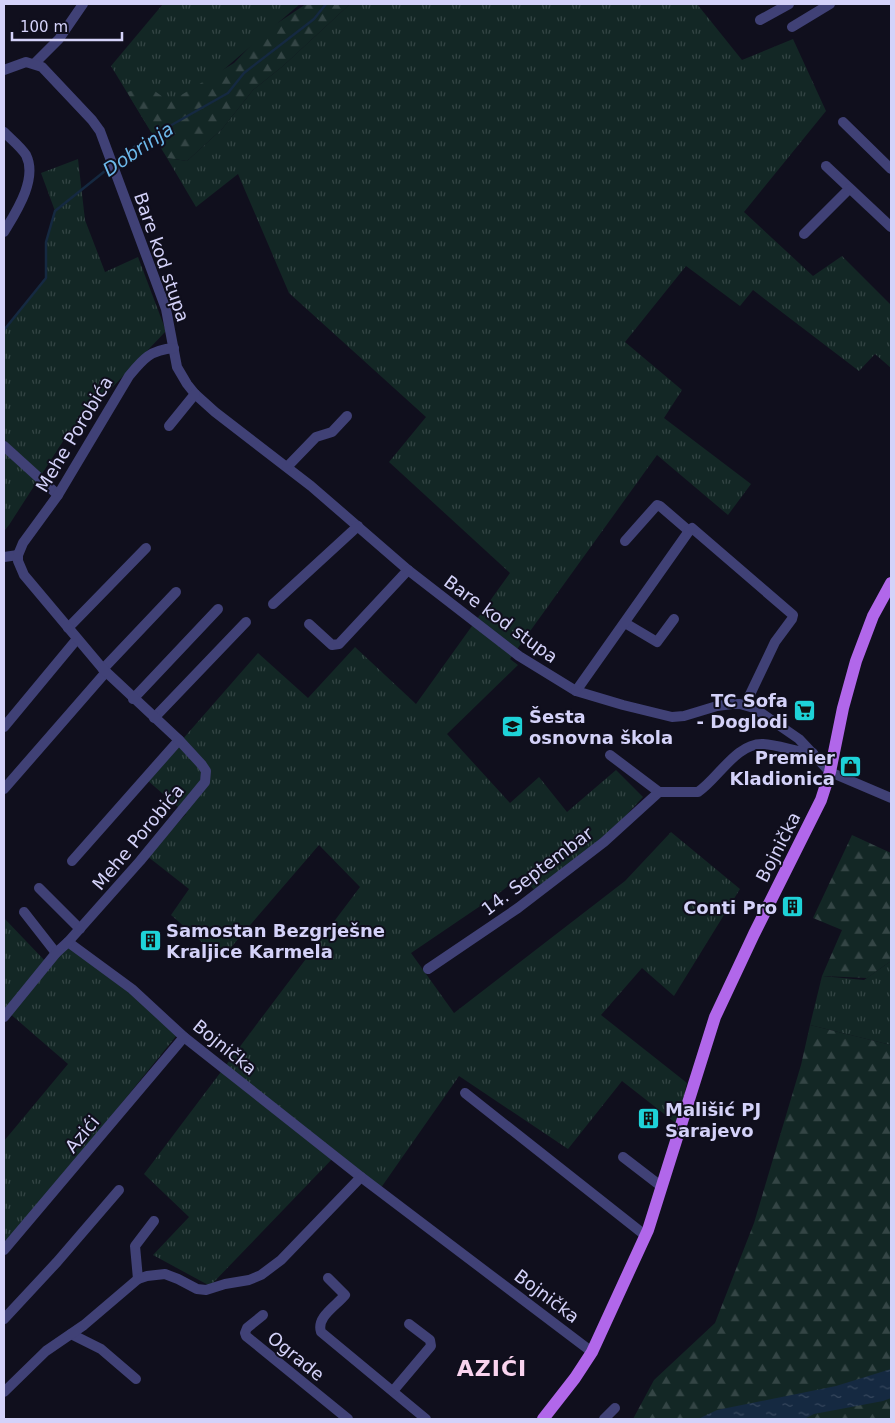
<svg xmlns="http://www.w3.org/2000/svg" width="895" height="1423" font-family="'DejaVu Sans',sans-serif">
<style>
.grass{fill:url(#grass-tufts)}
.forest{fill:url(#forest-firs)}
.water{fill:url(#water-ripples)}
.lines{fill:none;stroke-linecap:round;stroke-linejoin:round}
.stream{stroke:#152941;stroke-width:2.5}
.minor{stroke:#404176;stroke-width:10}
.major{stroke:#b167ea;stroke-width:12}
.labels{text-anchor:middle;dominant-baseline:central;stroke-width:4;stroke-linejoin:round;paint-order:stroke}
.street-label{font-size:18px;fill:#d4d2f9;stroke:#100f1d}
.poi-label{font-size:18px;font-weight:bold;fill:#d4d2f9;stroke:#100f1d;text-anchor:end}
.water-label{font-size:19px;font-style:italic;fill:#6db9eb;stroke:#100f1d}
.district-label{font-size:22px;font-weight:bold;letter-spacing:1px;fill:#f9d3ee;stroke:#100f1d}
</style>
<defs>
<pattern id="grass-tufts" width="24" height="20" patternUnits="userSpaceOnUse" patternTransform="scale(1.25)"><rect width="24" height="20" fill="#132725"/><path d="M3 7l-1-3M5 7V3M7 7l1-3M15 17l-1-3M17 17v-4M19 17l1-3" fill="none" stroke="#344545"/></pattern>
<pattern id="forest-firs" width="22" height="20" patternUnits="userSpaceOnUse" patternTransform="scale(1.25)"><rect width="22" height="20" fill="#132725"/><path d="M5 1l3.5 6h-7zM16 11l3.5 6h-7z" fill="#344545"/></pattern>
<pattern id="water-ripples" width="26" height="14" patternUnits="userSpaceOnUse" patternTransform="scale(1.25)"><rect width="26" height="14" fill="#152941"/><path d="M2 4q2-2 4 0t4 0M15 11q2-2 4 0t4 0" fill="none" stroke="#36475d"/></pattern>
</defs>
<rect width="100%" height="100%" fill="#100f1d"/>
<g class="grass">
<polygon points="163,4 300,4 151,132 111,66"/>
<polygon points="350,4 697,4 742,60 793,39 826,111 744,212 813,276 842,256 891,305 891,368 875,354 859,371 753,290 740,306 686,266 625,342 682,390 664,418 751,484 728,515 657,455 510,659 518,665 447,734 510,803 539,777 567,812 616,770 643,797 605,838 534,890 522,875 498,894 411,953 454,1013 625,881 671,832 740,889 674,996 642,968 601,1015 687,1083 677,1124 622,1081 568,1149 459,1076 378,1192 335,1156 210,1286 153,1255 189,1217 144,1174 360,887 319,845 221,959 171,915 189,889 147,856 186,814 147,780 258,653 308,698 355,647 416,704 510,573 389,462 426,417 289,293 238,174 196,207 167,158 187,161 222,129 253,90 283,66"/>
<polygon points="78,159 85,220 105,272 138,257 166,331 67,435 9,525 4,531 4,330 46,278 46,242 55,211 41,173"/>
<polygon points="4,918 47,963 69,940 181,1030 4,1248 4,1141 68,1064 8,1012 4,1016"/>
<polygon points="891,961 891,1045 810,1025 822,976 864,980"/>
</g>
<g class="forest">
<polygon points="306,4 350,4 283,66 253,90 222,129 187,161 167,158 127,92 149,87 163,97 178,97 234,63 264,32"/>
<polygon points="852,835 891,853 891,961 867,978 822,976 842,930 813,918"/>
<polygon points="810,1025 891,1045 891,1419 633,1419 654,1380 715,1323 754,1223 801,1065"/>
</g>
<polygon class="water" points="891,1369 891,1398 883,1401 814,1414 804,1419 698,1419 717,1410 836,1386"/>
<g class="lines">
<g class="stream">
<polyline points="114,163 138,144 228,93 244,73 314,19 326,4"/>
<polyline points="4,330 46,278 46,242 55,211 110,167"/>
</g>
<g class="minor">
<polyline points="760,20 789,4"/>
<polyline points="792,27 830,4"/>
<polyline points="34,64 59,39 83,4"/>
<polyline points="4,70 26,62 42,67 92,120 100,131 166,309 177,367 187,384 195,394 215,412 311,486 408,570 519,656 576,691 623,705 672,717 684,716 717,706 732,704 740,704 754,708 799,739 830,772 891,798"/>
<polyline points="843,122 891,169"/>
<path d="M4,132c7,7 17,15 22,23 12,24 -10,57 -22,77"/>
<polyline points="826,166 891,227"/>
<polyline points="804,234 849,189"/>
<polyline points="169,426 195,394"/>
<polyline points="4,446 58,495"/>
<polyline points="287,467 316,437 332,432 347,416"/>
<polyline points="625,541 657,505 660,506 689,531"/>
<polyline points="4,557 18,555"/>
<polyline points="273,604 358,526"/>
<polyline points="625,623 657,642 674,619"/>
<polyline points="309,624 332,645 339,644 408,570"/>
<polyline points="68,628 146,548"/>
<polyline points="103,669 176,592"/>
<polyline points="576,691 689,531 692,528 793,615 792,619 775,642 745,705"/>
<polyline points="133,699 218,609"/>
<polyline points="154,718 246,622"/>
<polyline points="4,727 77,639"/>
<polyline points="610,755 659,792"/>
<polyline points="4,789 106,672"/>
<polyline points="72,861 179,740"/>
<polyline points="39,888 80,929"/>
<polyline points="24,912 56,953"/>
<polyline points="68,942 132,989 184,1037 361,1177 592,1352"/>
<path d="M428,969l90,-61 86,-66 55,-50h39c20,-13 38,-49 65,-48 17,1 33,8 50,9"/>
<path d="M4,1017l52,-64 12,-11 72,-81 65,-79 1,-11 -4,-6 -23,-25 -76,-71 -79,-94 -6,-14v-6l5,-12 35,-48 71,-119c14,-17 21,-26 45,-28"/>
<polyline points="465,1093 646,1236"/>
<polyline points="623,1157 662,1187"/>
<polyline points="4,1250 184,1037"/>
<path d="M328,1278l17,17c-9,11 -29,22 -24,37l105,87"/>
<polyline points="138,1279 135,1246 154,1221"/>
<polyline points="263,1315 247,1328 245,1333 246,1336 348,1419"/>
<polyline points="4,1319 57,1262 119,1190"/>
<polyline points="71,1334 101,1349 136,1379"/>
<polyline points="393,1391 431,1346 430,1340 409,1324"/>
<polyline points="4,1392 46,1351 84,1325 138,1279 147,1276 165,1274 178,1279 197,1289 206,1290 225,1284 249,1280 261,1275 281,1260 361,1177"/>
<polyline points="604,1419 615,1408"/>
</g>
<polyline class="major" points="543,1419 575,1378 592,1352 648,1230 715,1017 754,934 821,800 830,772 843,708 856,661 873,616 891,583"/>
</g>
<defs>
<symbol id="supermarket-square" viewBox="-11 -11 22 22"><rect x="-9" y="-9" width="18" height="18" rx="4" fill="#1ed2d8" stroke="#100f1d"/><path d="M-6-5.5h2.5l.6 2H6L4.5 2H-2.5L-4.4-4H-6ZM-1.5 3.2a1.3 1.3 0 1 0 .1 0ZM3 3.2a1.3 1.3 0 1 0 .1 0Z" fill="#111"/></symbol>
<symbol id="school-square" viewBox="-11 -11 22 22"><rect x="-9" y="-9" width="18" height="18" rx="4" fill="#1ed2d8" stroke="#100f1d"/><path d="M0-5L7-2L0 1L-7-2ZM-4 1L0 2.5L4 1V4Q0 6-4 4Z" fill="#111"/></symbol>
<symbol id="shop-square" viewBox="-11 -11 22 22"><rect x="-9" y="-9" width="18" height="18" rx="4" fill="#1ed2d8" stroke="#100f1d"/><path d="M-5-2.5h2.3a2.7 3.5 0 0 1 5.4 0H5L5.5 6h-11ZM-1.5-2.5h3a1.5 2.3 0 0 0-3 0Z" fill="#111"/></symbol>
<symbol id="building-square" viewBox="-11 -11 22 22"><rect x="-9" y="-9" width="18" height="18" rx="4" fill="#1ed2d8" stroke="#100f1d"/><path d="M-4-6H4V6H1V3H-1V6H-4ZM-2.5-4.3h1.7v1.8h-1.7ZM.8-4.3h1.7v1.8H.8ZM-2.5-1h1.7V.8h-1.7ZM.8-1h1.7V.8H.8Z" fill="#111"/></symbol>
</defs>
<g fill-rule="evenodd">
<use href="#supermarket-square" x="792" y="698" width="25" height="25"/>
<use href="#school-square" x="500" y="714" width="25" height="25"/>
<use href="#shop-square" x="838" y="754" width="25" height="25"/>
<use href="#building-square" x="780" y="894" width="25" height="25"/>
<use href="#building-square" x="138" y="928" width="25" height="25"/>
<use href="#building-square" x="636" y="1106" width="25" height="25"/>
</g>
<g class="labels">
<g class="street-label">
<text transform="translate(162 257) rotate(71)">Bare kod stupa</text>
<text transform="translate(74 434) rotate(-59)">Mehe Porobića</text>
<text transform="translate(501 619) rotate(36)">Bare kod stupa</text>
<text transform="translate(138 837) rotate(-50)">Mehe Porobića</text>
<text transform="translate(778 847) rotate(-63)">Bojnička</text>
<text transform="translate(537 871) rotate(-37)">14. Septembar</text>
<text transform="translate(225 1047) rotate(39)">Bojnička</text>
<text transform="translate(82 1134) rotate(-50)">Azići</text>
<text transform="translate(547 1296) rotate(37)">Bojnička</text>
<text transform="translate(296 1356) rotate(39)">Ograde</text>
</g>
<g class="poi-label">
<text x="788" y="700">TC Sofa<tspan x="788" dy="21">- Doglodi</tspan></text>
<text x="529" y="716" text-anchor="start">Šesta<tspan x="529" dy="21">osnovna škola</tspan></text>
<text x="835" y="757">Premier<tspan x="835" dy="21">Kladionica</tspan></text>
<text x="777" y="907">Conti Pro</text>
<text x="166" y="930" text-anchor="start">Samostan Bezgrješne<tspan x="166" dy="21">Kraljice Karmela</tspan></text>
<text x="665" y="1109" text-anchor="start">Mališić PJ<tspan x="665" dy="21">Sarajevo</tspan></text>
</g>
<g class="water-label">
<text transform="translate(138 149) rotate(-34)">Dobrinja</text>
</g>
<g class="district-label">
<text x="492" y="1368">AZIĆI</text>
</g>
</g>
<rect width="895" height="1423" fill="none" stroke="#d4d2f9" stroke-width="10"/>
<path d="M12 32v8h110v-8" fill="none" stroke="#d4d2f9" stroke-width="2.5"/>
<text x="20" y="32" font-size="15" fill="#d4d2f9" stroke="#100f1d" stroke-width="4" paint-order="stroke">100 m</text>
</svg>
